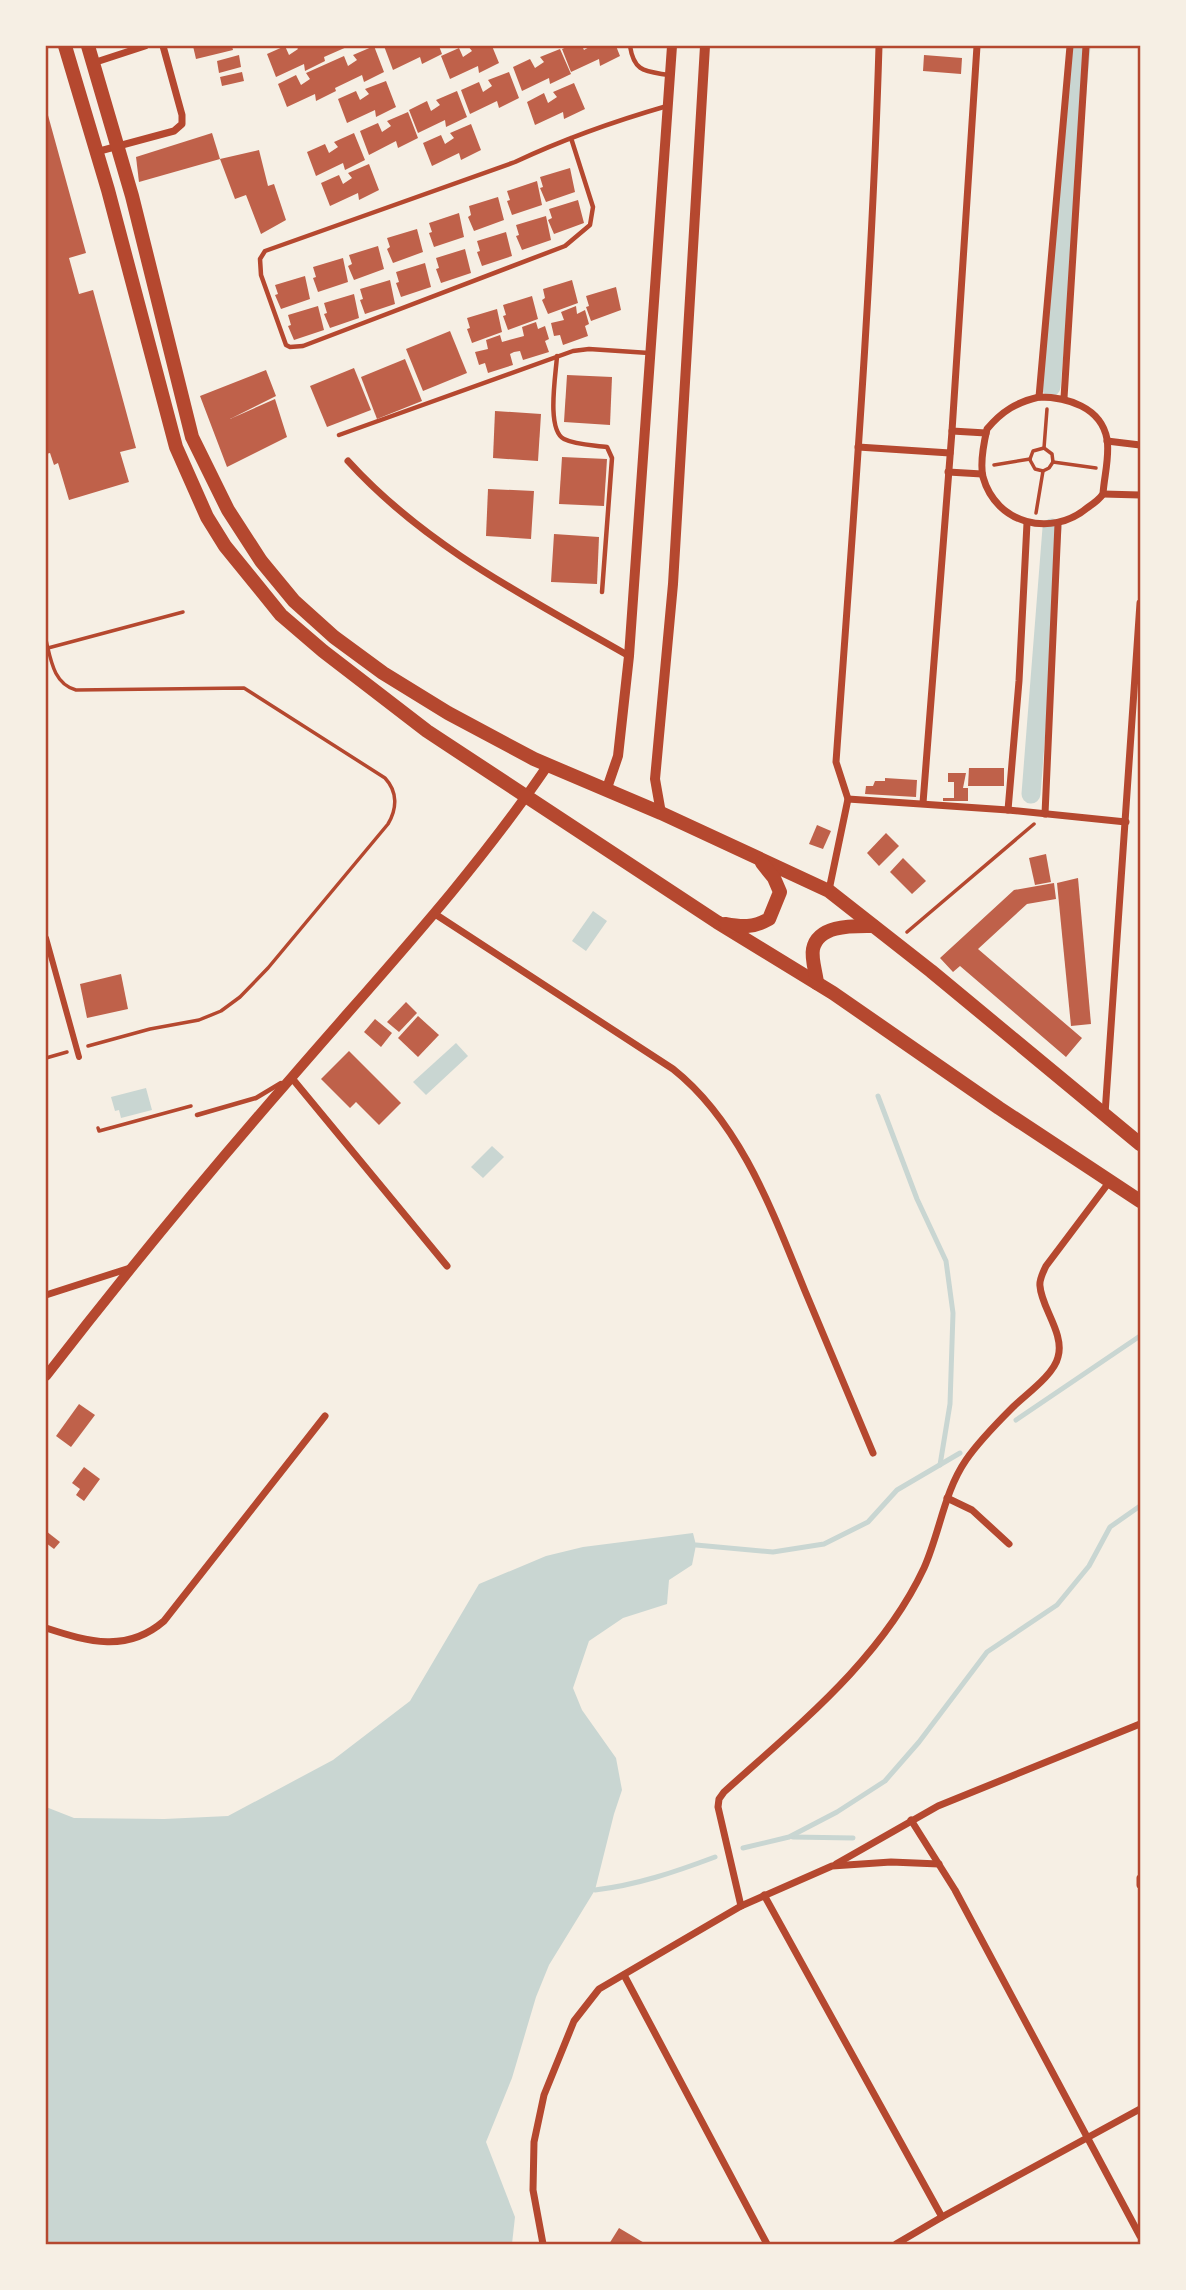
<svg xmlns="http://www.w3.org/2000/svg" width="1186" height="2290" font-family="Quicksand,sans-serif">
<style>
.water{fill:#c9d6d2}
.lines{fill:none;stroke-linecap:round;stroke-linejoin:round}
.stream{stroke:#c9d6d2;stroke-width:5}
.canal{stroke:#c9d6d2;stroke-width:19}
.building{fill:#bf614a}
.path{stroke:#b5482f;stroke-width:3.5}
.service{stroke:#b5482f;stroke-width:4.5}
.pedestrian{stroke:#b5482f;stroke-width:6}
.minor{stroke:#b5482f;stroke-width:7}
.tertiary{stroke:#b5482f;stroke-width:10}
.primary{stroke:#b5482f;stroke-width:14}
.neatline{fill:none;stroke:#b5482f;stroke-width:2.5}
</style>
<rect width="100%" height="100%" fill="#f6efe4"/>
<g class="water">
<polygon points="593,911 607,921 586,951 572,941"/>
<polygon points="456,1043 468,1056 426,1095 413,1082"/>
<polygon points="146,1088 152,1110 121,1118 119,1110 115,1111 111,1097"/>
<polygon points="492,1146 504,1157 483,1178 471,1167"/>
<polygon points="693,1533 696,1545 692,1565 669,1580 667,1604 623,1618 589,1641 573,1688 582,1710 616,1758 622,1790 614,1814 595,1890 549,1965 536,1997 512,2078 486,2142 515,2217 512,2244 46,2244 46,1807 74,1818 164,1819 228,1816 333,1760 410,1701 479,1584 546,1556 583,1547"/>
</g>
<g class="lines">
<g class="stream">
<polyline points="878,1096 917,1199 946,1261 953,1313 950,1404 940,1465"/>
<polyline points="1016,1420 1140,1336"/>
<polyline points="696,1545 773,1552 824,1544 868,1522 897,1490 960,1453"/>
<polyline points="793,1837 853,1838"/>
<polyline points="743,1848 789,1837 837,1812 885,1781 919,1742 987,1652 1057,1605 1089,1566 1110,1527 1140,1506"/>
<path d="M595,1890c42,-5 80,-18 120,-33"/>
</g>
<g class="canal">
<polyline points="1051,387 1081,46"/>
<polyline points="1031,794 1052,528"/>
</g>
</g>
<g class="building">
<polygon points="193,46 232,46 233,50 196,59"/>
<polygon points="285,46 289,55 298,49 296,46 349,46 324,57 325,61 305,71 304,64 276,77 267,54"/>
<polygon points="374,46 384,72 364,82 362,75 335,88 336,91 316,101 315,94 287,107 278,84 296,75 301,85 310,79 306,73 344,56 348,66 357,60 353,55"/>
<polygon points="384,46 439,46 442,54 422,64 420,57 393,70"/>
<polygon points="468,46 492,46 499,63 479,73 478,66 450,79 441,56 459,48 463,57 472,51"/>
<polygon points="569,46 582,46 584,50 591,46 616,46 620,56 600,66 599,59 571,72 562,49"/>
<polygon points="560,49 571,74 550,84 549,78 522,91 513,67 530,59 535,68 544,62 540,57"/>
<polygon points="239,55 241,67 219,73 217,61"/>
<polygon points="924,55 962,58 961,74 923,71"/>
<polygon points="242,72 244,81 222,86 220,77"/>
<polygon points="509,72 519,98 499,108 497,101 470,114 461,90 479,82 483,92 492,86 488,80"/>
<polygon points="386,81 396,107 376,117 375,110 347,123 338,99 356,91 360,100 369,94 365,89"/>
<polygon points="574,83 585,109 564,119 563,112 535,125 527,102 544,93 548,103 557,97 553,92"/>
<polygon points="457,91 467,117 446,127 445,120 418,133 409,110 427,101 431,111 440,105 436,100"/>
<polygon points="46,108 86,253 69,258 79,294 93,290 136,448 120,452 129,482 69,500 58,463 54,465 50,453 46,454"/>
<polygon points="408,112 418,138 398,148 396,141 369,155 360,131 378,123 382,132 391,126 387,121"/>
<polygon points="471,124 481,150 461,160 459,153 432,166 423,143 441,135 445,144 454,138 450,133"/>
<polygon points="212,133 220,159 139,182 136,157"/>
<polygon points="354,133 365,160 345,170 343,163 316,176 307,152 325,144 329,153 338,147 334,142"/>
<polygon points="259,150 268,186 274,184 286,220 261,234 246,195 235,199 220,159"/>
<polygon points="369,164 379,190 359,200 358,193 330,206 321,183 339,175 343,184 352,178 348,173"/>
<polygon points="570,168 575,192 546,202 540,188 543,187 540,177"/>
<polygon points="537,181 542,205 512,215 507,201 510,200 507,191"/>
<polygon points="498,197 504,220 474,231 468,217 471,215 469,206"/>
<polygon points="578,200 584,223 554,234 548,220 552,218 549,209"/>
<polygon points="459,213 464,237 434,247 429,233 432,232 429,223"/>
<polygon points="546,216 551,240 522,250 516,236 519,235 516,225"/>
<polygon points="417,229 423,252 393,263 387,249 390,247 387,238"/>
<polygon points="506,232 512,256 482,266 477,252 480,251 477,241"/>
<polygon points="378,246 384,269 354,280 348,266 352,264 349,255"/>
<polygon points="465,249 471,273 441,283 436,269 439,268 436,258"/>
<polygon points="343,258 348,282 318,292 313,278 316,277 313,267"/>
<polygon points="425,263 431,287 401,297 396,283 399,282 396,272"/>
<polygon points="305,276 310,299 281,309 275,295 278,294 275,285"/>
<polygon points="390,280 395,304 365,314 360,300 363,299 360,289"/>
<polygon points="572,280 578,303 548,314 542,300 545,298 543,289"/>
<polygon points="616,287 621,310 591,321 586,307 589,306 586,296"/>
<polygon points="354,294 359,318 330,328 324,314 327,313 324,303"/>
<polygon points="532,296 538,319 508,330 503,316 506,315 503,305"/>
<polygon points="318,306 324,330 294,340 288,326 291,325 288,315"/>
<polygon points="576,306 577,314 585,310 589,324 585,326 588,336 563,345 560,335 554,336 551,323 564,320 561,312"/>
<polygon points="497,309 502,332 472,343 467,329 470,328 467,318"/>
<polygon points="536,322 538,329 545,326 549,339 545,341 549,352 523,360 520,351 514,352 510,354 513,365 488,373 485,363 479,365 475,352 488,349 486,340 500,335 502,342 524,336 522,327"/>
<polygon points="450,331 467,373 423,391 406,349"/>
<polygon points="405,359 422,401 377,419 361,377"/>
<polygon points="354,368 371,410 327,427 310,386"/>
<polygon points="266,370 276,396 230,419 275,399 287,437 227,467 200,396"/>
<polygon points="567,375 612,377 610,425 564,422"/>
<polygon points="495,411 541,414 538,461 493,458"/>
<polygon points="562,457 607,459 604,506 559,504"/>
<polygon points="488,489 534,491 531,539 486,536"/>
<polygon points="554,534 599,537 597,584 551,582"/>
<polygon points="969,768 1004,768 1004,786 968,786"/>
<polygon points="948,773 966,773 963,788 968,788 968,801 943,801 943,798 954,798 954,782 948,782"/>
<polygon points="885,778 917,780 916,797 865,794 866,786 873,786 875,781 885,781"/>
<polygon points="817,825 831,831 823,849 809,844"/>
<polygon points="886,833 899,846 879,866 867,853"/>
<polygon points="1046,854 1051,882 1035,885 1029,858"/>
<polygon points="903,858 926,881 912,894 890,872"/>
<polygon points="1078,878 1091,1024 1071,1026 1057,883"/>
<polygon points="1054,883 1056,899 1027,904 978,949 1082,1038 1066,1057 960,966 953,972 940,958 1014,890"/>
<polygon points="121,974 128,1009 87,1018 80,984"/>
<polygon points="406,1002 417,1013 399,1032 387,1022"/>
<polygon points="418,1016 439,1035 418,1057 398,1038"/>
<polygon points="375,1019 392,1033 381,1047 364,1032"/>
<polygon points="349,1051 401,1103 379,1125 356,1102 350,1108 321,1079"/>
<polygon points="79,1404 95,1415 71,1447 56,1436"/>
<polygon points="84,1467 100,1479 84,1501 76,1495 80,1489 72,1483"/>
<polygon points="46,1531 60,1542 54,1549 46,1543"/>
<polygon points="619,2228 646,2244 609,2244"/>
</g>
<g class="lines">
<g class="path">
<polyline points="1044,448 1047,409"/>
<polyline points="1030,459 1033,451 1044,448 1052,454 1053,462"/>
<polyline points="1030,460 1035,469 1043,471"/>
<polyline points="1053,462 1096,468"/>
<polyline points="994,465 1030,459"/>
<polyline points="1036,513 1043,471 1049,468 1053,462"/>
<path d="M46,640c5,21 8,44 30,50l168,-2 141,90c13,14 12,31 3,46l-120,144 -28,29 -19,14 -22,9 -49,9 -62,17"/>
<polyline points="48,648 183,612"/>
<polyline points="907,932 1034,824"/>
<polyline points="46,1058 67,1052"/>
<polyline points="98,1128 99,1131 191,1106"/>
</g>
<g class="service">
<path d="M630,46c4,26 15,25 38,29"/>
<path d="M571,138l22,69 -3,18 -25,21 -262,100 -13,1 -4,-2 -25,-70 -1,-16 5,-8 250,-89c49,-23 100,-41 152,-56"/>
<path d="M557,356c-1,18 -11,74 7,83 12,6 30,6 43,8l5,11 -10,134"/>
<polyline points="339,435 573,351 589,349 649,353"/>
<polyline points="197,1115 256,1098 281,1083"/>
</g>
<polyline class="pedestrian" points="46,938 79,1057"/>
<g class="minor">
<polyline points="93,63 145,46"/>
<polyline points="96,152 174,131 182,124 182,115 163,46"/>
<path d="M1039,397c28,0 62,10 68,42 3,17 -3,38 -4,55 -4,6 -10,10 -16,14 -36,30 -91,16 -104,-31 -3,-13 1,-35 4,-48 15,-18 30,-27 52,-32z"/>
<polyline points="1039,397 1070,46"/>
<polyline points="1064,398 1086,46"/>
<polyline points="952,431 986,433"/>
<polyline points="1107,441 1140,445"/>
<polyline points="858,447 950,453"/>
<path d="M348,461c78,86 182,138 281,195"/>
<polyline points="948,472 982,474"/>
<polyline points="1103,494 1140,495"/>
<polyline points="848,799 1008,810 1126,822"/>
<polyline points="923,803 952,431 977,46"/>
<polyline points="1008,810 1019,681 1027,523"/>
<polyline points="1045,814 1058,524"/>
<path d="M829,890l19,-91 -12,-37c17,-239 36,-478 43,-716"/>
<path d="M435,914l238,155c68,54 100,144 132,222 23,54 45,108 68,162"/>
<polyline points="291,1077 447,1266"/>
<polyline points="1105,1114 1140,603"/>
<polyline points="46,1295 130,1268"/>
<polyline points="947,1498 972,1510 1009,1544"/>
<path d="M46,1628c43,14 81,25 118,-7l161,-205"/>
<polyline points="911,1820 955,1890 1140,2236"/>
<polyline points="836,1864 938,1806 1140,1724"/>
<polyline points="1140,1878 1140,1885"/>
<polyline points="764,1895 942,2217"/>
<path d="M741,1906l-23,-99 1,-8 5,-7c74,-67 157,-132 200,-224 16,-36 20,-76 42,-108 13,-19 30,-36 46,-52 13,-13 42,-33 46,-51 7,-23 -17,-50 -18,-71 -1,-6 3,-14 6,-20l64,-85"/>
<polyline points="624,1975 767,2244"/>
<polyline points="543,2244 533,2190 534,2142 544,2095 574,2021 599,1989 741,1906 832,1866 891,1862 939,1864"/>
<polyline points="896,2244 942,2217 1140,2109"/>
</g>
<g class="tertiary">
<polyline points="606,791 618,756 629,656 672,46"/>
<polyline points="661,813 655,779 673,584 705,46"/>
<path d="M46,1376c79,-102 161,-202 246,-299 88,-102 180,-200 256,-312"/>
</g>
<g class="primary">
<polyline points="65,46 108,190 176,447 207,517 225,546 281,615 323,651 427,731 717,922 833,993 999,1108 1140,1201"/>
<polyline points="88,46 132,196 192,437 228,510 261,561 294,601 334,637 383,673 448,713 534,759 661,813 829,891 931,971 1140,1144"/>
<path d="M725,924c17,3 28,4 44,-5l11,-27 -6,-14 -12,-15"/>
<path d="M817,983c-1,-10 -6,-25 -4,-34 5,-25 41,-23 60,-23"/>
</g>
</g>
<rect width="1186" height="2290" fill="none" stroke="#f6efe4" stroke-width="94"/>
<rect x="47" y="47" width="1092" height="2196" class="neatline"/>
</svg>
